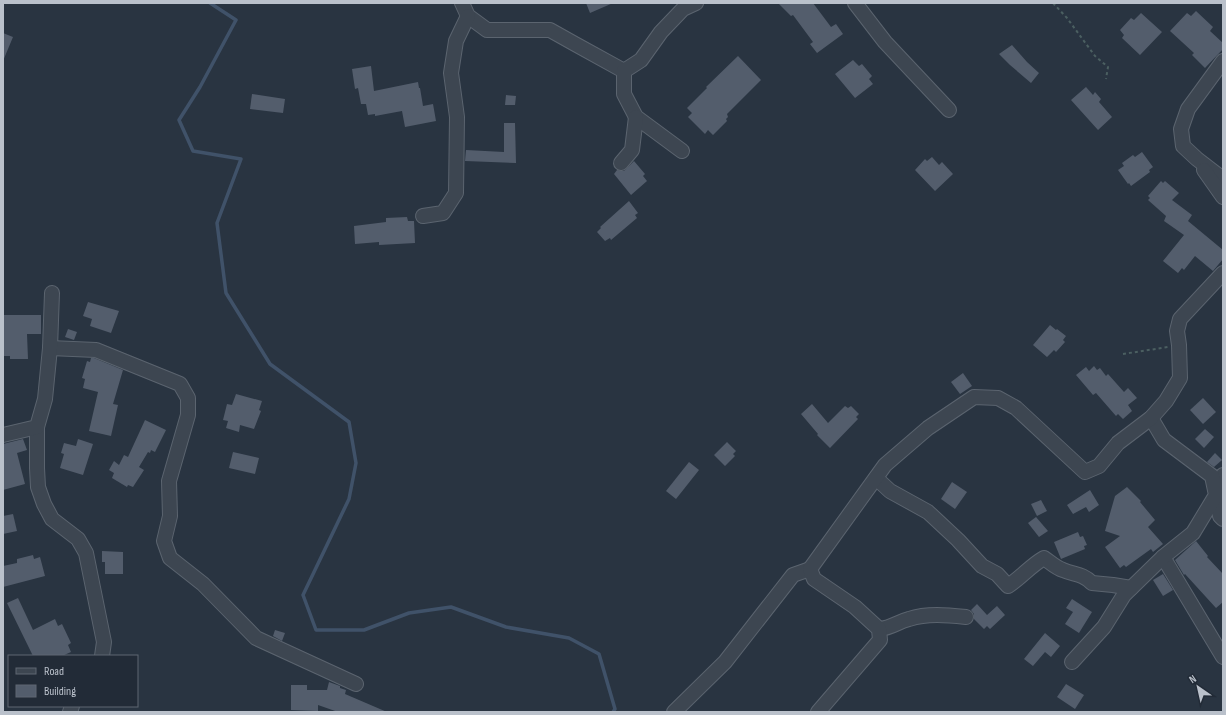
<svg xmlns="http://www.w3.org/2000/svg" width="1226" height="715" font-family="'Sofia Sans Condensed',sans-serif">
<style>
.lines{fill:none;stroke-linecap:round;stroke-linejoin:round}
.stream{stroke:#405269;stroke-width:3.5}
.building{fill:#535d6c}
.minor-casing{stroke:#5b646f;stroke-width:16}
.path{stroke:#4b5f61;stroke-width:2;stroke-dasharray:3 3;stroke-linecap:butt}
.minor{stroke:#3d4651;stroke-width:14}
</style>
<rect width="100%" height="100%" fill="#293441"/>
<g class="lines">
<polyline class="stream" points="210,3 236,20 200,87 179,120 193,151 241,159 217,223 226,293 270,364 349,422 356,463 349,499 303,595 316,630 364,630 409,613 451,607 506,627 569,638 599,654 615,709 613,712"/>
</g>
<g class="building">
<polygon points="586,3 613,3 590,13"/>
<polygon points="778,3 813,3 831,27 836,24 843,34 817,53 810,44 813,42 793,15 791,16"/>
<polygon points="1196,11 1213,27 1210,31 1223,43 1223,49 1205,68 1192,55 1194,53 1170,31 1187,13 1191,16"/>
<polygon points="1141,13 1162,32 1140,55 1122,38 1124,35 1120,30 1131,18 1134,20"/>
<polygon points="3,33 13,37 3,61"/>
<polygon points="1012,45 1027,62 1039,73 1031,83 1010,65 999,54"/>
<polygon points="738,56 761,80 727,114 728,117 726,119 727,121 713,135 708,130 705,134 688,117 692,113 687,108 707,88 706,87"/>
<polygon points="853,60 859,66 862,64 872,76 869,79 873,84 855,98 835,74"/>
<polygon points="371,66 374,91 418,82 419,88 420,88 423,106 433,104 436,121 405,127 402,111 375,116 375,114 368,115 366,104 361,104 358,88 355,89 352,69"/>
<polygon points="1086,87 1093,95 1095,92 1101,99 1099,102 1112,117 1098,130 1071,100"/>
<polygon points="252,94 285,99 283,113 250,109"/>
<polygon points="506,95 516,96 515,105 505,105"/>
<polygon points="504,123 515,123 516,163 465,161 466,150 504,152"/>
<polygon points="1142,152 1153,167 1149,170 1150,172 1131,186 1129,183 1128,184 1118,170 1124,166 1122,163 1133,155 1135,157"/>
<polygon points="932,157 939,165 942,162 953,174 935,191 915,170 925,159 927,161"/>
<polygon points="634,161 645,174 643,176 647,181 631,195 614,174 617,170 624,171"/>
<polygon points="1161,181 1163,183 1165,181 1179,193 1172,200 1192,215 1188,221 1223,250 1223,259 1213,271 1195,256 1184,270 1182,268 1178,273 1163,261 1184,235 1164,221 1166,216 1148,200 1150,198 1148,196"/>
<polygon points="629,201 638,213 635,215 637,218 611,240 610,238 605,241 597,232 601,228 600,227"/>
<polygon points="407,217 408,221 414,221 415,243 379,245 379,242 355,244 354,226 386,222 386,218"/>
<polygon points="88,302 119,311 111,333 90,326 92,319 83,316"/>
<polygon points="3,315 41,315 41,334 27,334 28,359 10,359 10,356 3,356"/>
<polygon points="1050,325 1056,330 1057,329 1066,336 1063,340 1065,342 1056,352 1054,350 1047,357 1033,345"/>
<polygon points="68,329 77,332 74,340 65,337"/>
<polygon points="91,358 94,358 123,370 113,404 118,405 111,436 89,431 98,392 83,388 85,379 82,378 87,361 90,362"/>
<polygon points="1094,366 1097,370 1100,368 1106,376 1108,374 1124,392 1128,388 1137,398 1128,405 1132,411 1123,419 1118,414 1116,416 1096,393 1093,395 1076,375 1086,367 1089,371"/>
<polygon points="963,373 972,386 960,394 951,382"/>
<polygon points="236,394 262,401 259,410 261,411 254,429 240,425 239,432 226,428 228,421 223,420 227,404 232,405"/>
<polygon points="1203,398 1216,412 1203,424 1190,410"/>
<polygon points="812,404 828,423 845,406 848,408 851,406 859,414 856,417 858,419 830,448 817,435 818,434 801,414"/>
<polygon points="145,420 166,430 155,452 151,450 150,453 148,452 139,467 144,470 133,487 128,485 127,487 112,478 114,473 109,470 114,461 119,465 124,455 128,457"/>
<polygon points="1205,429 1214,437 1204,448 1195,439"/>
<polygon points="23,439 27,450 17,453 25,484 3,490 3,444"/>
<polygon points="78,439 93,444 83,475 60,468 64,454 61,453 64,443 76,446"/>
<polygon points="727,442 736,451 733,454 735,456 725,466 714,455"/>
<polygon points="233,452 259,458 255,474 229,468"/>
<polygon points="1215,453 1222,460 1214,467 1207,462"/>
<polygon points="689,462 699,470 676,499 666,491"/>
<polygon points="952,482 967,492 955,509 941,499"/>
<polygon points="1127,487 1141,501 1140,502 1155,520 1148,527 1163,544 1153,552 1151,549 1126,567 1124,565 1120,568 1105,547 1120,536 1105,531 1115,496"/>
<polygon points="1090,490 1099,505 1089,512 1086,507 1073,514 1067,505"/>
<polygon points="1041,500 1047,511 1037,516 1031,504"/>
<polygon points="13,514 17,531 3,534 3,516"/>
<polygon points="1036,517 1048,531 1039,537 1028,523"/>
<polygon points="1078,532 1080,537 1083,536 1087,545 1084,546 1085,549 1061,559 1054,542"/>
<polygon points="1196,541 1208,556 1207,557 1223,574 1223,602 1216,608 1185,574 1184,575 1175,560"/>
<polygon points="102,551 123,552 123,574 105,574 105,562 102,562"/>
<polygon points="33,555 34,559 40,557 45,576 3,587 3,566 17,563 17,559"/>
<polygon points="1163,574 1173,590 1163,596 1153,580"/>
<polygon points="18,598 33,630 55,619 58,626 62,624 71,643 68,645 71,652 62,656 33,656 7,603"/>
<polygon points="1072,599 1092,612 1079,633 1065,624 1073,612 1066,608"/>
<polygon points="977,604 987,615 997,606 1005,615 990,629 987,626 984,629 974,619 974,614 971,610"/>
<polygon points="275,630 285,633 282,641 273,636"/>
<polygon points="1045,633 1060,646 1051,657 1045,652 1033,666 1024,659"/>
<polygon points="329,682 340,686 340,688 346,690 345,694 387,712 338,712 318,705 318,711 291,710 291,685 307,685 307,690 327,690"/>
<polygon points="1066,684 1084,695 1075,709 1057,697"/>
</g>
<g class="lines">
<defs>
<g id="minor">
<polyline points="462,3 468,16 487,30 550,30 575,44 624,71"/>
<polyline points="855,3 885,42 949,110"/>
<polyline points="1223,61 1188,109 1181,129 1183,146 1197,159 1223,179"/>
<polyline points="682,151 636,117 624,94 624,71 641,60 661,32 683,9 696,3"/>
<polyline points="621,163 632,150 636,117"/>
<polyline points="1204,170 1223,197"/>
<polyline points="423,216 443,213 456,193 457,117 451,73 456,41 468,16"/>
<polyline points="50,348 96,350 180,384 188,398 188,415 169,481 170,516 164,541 170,558 203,584 256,638 356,684"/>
<polyline points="37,427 37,468 38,487 44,504 52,519 78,539 86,553 104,642 102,656"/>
<polyline points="3,435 37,427 45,399 50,348 52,293"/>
<polyline points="1223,475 1216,495 1220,516 1223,519"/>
<path d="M876,478l14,13 38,21 30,28 24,26 15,8 11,12c14,-9 22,-20 36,-28 6,4 12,10 19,12 11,5 19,3 29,13l21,2 18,3"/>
<polyline points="1163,557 1223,657"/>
<path d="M879,629c13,-1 18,-7 30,-10 18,-6 38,-4 57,-2"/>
<polyline points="1072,662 1104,627 1124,595 1163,557 1193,533 1216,495 1212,476 1164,440 1151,418"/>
<polyline points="70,712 72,706"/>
<polyline points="674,712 725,662 793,575 810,569"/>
<polyline points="818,712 880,640 879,629 855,607 814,579 810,569 885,465 928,428 974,397 998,398 1016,408 1085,472 1099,466 1118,443 1151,418 1166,401 1180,378 1179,345 1177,331 1180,319 1223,273"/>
</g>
</defs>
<use href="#minor" class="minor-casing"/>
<g class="path">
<polyline points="1053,3 1067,18 1095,56 1108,67 1106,79"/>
<polyline points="1123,354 1168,347"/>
</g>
<use href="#minor" class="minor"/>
</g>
<rect width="1226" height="715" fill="none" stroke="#bac1cb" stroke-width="8"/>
<rect x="8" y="655" width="130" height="52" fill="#222b37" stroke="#5f6772"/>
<rect x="16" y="668" width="20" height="6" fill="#3d4651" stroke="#5f6772"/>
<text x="44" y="675" font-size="12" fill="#bac1cb">Road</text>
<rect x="16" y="685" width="20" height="12" fill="#535d6c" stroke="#5f6772"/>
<text x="44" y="695" font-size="12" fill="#bac1cb">Building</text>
<g transform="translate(1198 687) rotate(326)" stroke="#222b37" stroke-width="3" paint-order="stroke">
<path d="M0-3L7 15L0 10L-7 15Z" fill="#bac1cb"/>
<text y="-6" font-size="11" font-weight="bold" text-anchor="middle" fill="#bac1cb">N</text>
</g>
</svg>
